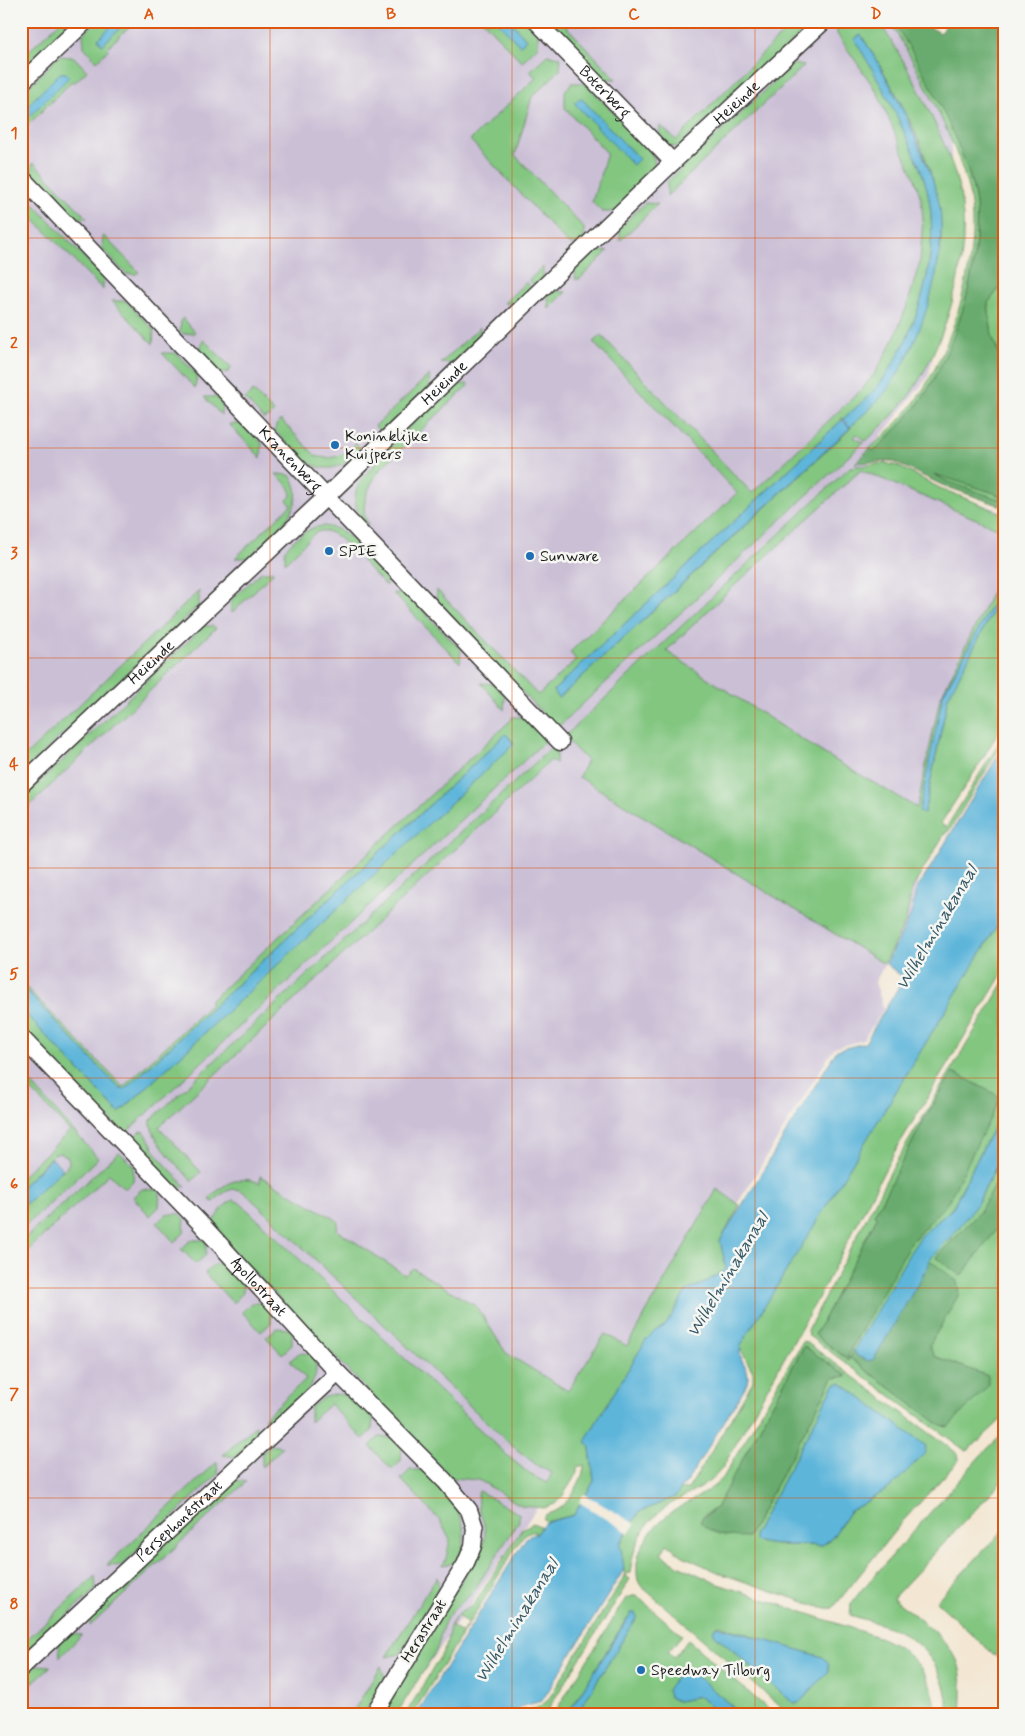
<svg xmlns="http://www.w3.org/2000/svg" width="1025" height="1736" font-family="Mynerve,sans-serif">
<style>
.industrial{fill:#cbbfd5}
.green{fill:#82c680;stroke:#4f714e;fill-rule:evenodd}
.forest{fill:#69ab6e;stroke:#426445;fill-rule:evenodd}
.water{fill:#5db5da;stroke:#3c687b}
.pier{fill:#f3e7d3}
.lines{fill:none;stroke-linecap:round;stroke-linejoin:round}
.minor-casing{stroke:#3c3a37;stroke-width:19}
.minor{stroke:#fff;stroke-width:16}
.grid{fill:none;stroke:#de560d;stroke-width:1;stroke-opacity:0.55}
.poi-dot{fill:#1f6fb2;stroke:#f6f6f2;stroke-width:2}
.labels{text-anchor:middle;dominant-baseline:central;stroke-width:5;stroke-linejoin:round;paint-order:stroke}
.street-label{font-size:16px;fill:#1c1c1c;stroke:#f6f6f2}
.poi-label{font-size:16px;fill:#1c1c1c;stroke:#f6f6f2;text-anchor:start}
.water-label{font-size:18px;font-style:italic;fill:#365968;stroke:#f6f6f2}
.neatline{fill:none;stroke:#de560d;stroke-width:2}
.grid-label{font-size:16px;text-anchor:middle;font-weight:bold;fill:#de560d}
</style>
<rect width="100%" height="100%" fill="#f6f6f2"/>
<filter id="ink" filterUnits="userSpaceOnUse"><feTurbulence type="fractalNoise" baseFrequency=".02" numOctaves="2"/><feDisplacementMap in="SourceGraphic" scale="10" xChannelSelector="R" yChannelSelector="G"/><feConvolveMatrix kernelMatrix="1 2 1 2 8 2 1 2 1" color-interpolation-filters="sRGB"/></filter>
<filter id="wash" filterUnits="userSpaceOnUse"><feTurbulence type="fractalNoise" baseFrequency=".0096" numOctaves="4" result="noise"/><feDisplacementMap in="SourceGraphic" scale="20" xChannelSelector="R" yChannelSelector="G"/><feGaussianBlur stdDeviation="1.12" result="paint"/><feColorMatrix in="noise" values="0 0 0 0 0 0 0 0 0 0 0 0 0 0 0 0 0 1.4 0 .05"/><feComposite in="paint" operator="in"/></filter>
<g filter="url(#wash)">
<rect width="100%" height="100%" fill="#f3e7d3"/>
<polygon class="industrial" points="21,21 895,21 951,138 951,278 928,377 861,461 1004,512 1004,565 928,812 913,913 875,982 884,1009 863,1040 834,1048 658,1332 394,1715 21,1715"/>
<g class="green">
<polygon points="61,21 75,21 21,72 21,58"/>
<polygon points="96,21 116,21 99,39 102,45 128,21 135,21 107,48 108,50 97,61 84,47 83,34"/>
<polygon points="483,21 497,21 520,45 526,39 510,21 527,21 538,33 538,46 522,62"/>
<polygon points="554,21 561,21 616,79 603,79 554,29"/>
<polygon points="795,21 811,21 811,25 678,147 668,146 659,138 660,125 676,140"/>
<path d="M837,21h41c23,33 41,67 57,103 12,26 24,53 27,82 8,59 -19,142 -53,190 -13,17 -29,32 -44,46l-8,-8 -3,3 9,6 -306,285 -121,-125 1,-13 101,105 38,-35 -6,-8 167,-159 -144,-151 8,-7 151,158 110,-104 13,-16 17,-30 15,-37 13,-45 3,-42 -2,-20 -6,-20 -38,-87 -40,-58zM861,35c37,58 88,146 79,217 -3,20 -10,39 -17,58 -4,14 -8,30 -14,43 -14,30 -35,52 -59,74l1,1 -292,270 -6,-7 289,-271 -1,-2 2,1c13,-12 27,-22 38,-37 38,-51 61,-131 46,-193 -5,-19 -13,-36 -21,-53 -15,-34 -32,-65 -51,-97z"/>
<path d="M889,21h4c34,51 70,118 82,178 2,10 1,21 1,31 -2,56 -20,113 -49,161 -14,23 -34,41 -53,60l-5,-2c17,-15 34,-30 47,-49 37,-51 66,-145 53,-208 -7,-30 -20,-57 -33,-85 -14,-30 -29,-58 -47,-86z"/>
<polygon points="547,55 561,57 560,70 532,97 515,155 584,228 584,241 582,244 568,244 470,140 536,78 530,71"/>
<path d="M59,56l15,1 13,14 -13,12 -2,-2 -42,42 -9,11v-39zM60,73h2l7,4 -42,42 -5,-4 8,-12z"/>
<polygon points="793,64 804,66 667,196 667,182"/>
<path d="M572,83h13l64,66c5,8 7,14 5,23l-39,40h-13l-10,-10 15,-49 -42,-45v-17zM580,98l59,61 -5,5h-1z"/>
<polygon points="34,163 85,216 87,218 73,218 31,175 32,165"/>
<polygon points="21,195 26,196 103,277 103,290 21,206"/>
<polygon points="645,203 658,204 620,241 620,227"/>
<polygon points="103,235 139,272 137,274 126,274 102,249"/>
<polygon points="608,251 580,279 575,279 576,269 594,252"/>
<polygon points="543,267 543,280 536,287 529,280"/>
<polygon points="526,282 533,290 517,304 504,303"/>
<polygon points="1004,282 1004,356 999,354 992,336 988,303"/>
<polygon points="553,291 566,292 549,309 548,296"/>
<polygon points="112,301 126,301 154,330 153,344"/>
<polygon points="183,318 195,332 194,333 183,334 180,331 181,320"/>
<polygon points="480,327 479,341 454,364 441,363"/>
<polygon points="204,340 232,368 228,372 220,374 201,353 201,343"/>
<polygon points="162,353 176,353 197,375 195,388"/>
<polygon points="429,375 430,388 384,431 379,431 375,426"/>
<path d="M467,384l2,1 -88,83c-11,16 -23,37 -13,56l-3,-1c-8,-11 -13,-22 -8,-35 3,-8 10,-15 16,-22 24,-29 53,-55 81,-81z"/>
<polygon points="253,391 274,412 269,417 263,419 245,399"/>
<polygon points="204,397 218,397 222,402 221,415"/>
<path d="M281,420l35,36c17,5 28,-1 40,-13l4,4 -1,6c-38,33 -56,6 -84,-22l1,-6z"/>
<polygon points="229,424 243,424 262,443 261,458"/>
<polygon points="885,463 898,466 940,488 1004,514 1004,531 861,470 734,586 666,651 823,753 917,808 940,698 1004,568 1004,583 943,694 924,814 948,697 1004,590 1004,722 979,765 941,823 946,828 1004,735 1004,741 949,831 945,833 912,889 906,921 884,964 579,777 578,778 587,761 566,739 565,736 850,467"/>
<polygon points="932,473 994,493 1001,497 1000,500 946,481"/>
<path d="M276,474l14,1c23,32 -21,63 -42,83h-13l56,-53 -4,-5 4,-4 -1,-8z"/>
<path d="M325,526l13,3 18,13 -1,11c-10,-8 -24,-29 -40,-20l-30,30v-14c11,-11 23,-23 40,-23z"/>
<polygon points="374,559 386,571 386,586 361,560"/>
<polygon points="261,572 274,572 232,613 231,610 231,600"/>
<polygon points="199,591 199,605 21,774 21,760"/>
<polygon points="393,593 407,594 461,650 460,663"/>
<polygon points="204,626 213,626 216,628 25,810 21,805 21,800"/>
<polygon points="481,683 494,684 505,696 504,710"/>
<polygon points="512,717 525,717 543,736 545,740 544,742 127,1132 121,1131 21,1027 21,1009 119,1113 514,743 506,734 125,1089 120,1089 21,985 21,982 123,1087 211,1004 209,1002 512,719"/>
<path d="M552,747l4,4v13l-5,-4 -392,367 42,45 -9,9c-11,-12 -44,-44 -41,-61z"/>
<path d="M1004,915v56l-112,185 -70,135 -99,176c-13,18 -29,24 -47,34 -29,15 -43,41 -46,73l-3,-1 -1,3 4,3 -3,5 -82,130 -31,1 3,-5c10,3 24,-3 31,-10l77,-124 -6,-30 20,-34 36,-15 5,-7 8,-1 22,-35 43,-73v-9l-13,-24v-3z"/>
<path d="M1004,982v125l-50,97 -6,9 -29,27 -69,118 91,68 47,-50 -54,-20 -5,-10 30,-52 -27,-32 -3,-2 28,-30 23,-31 24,-48v16l-22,42 -19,22 -25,24 23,21 43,-56v197l-35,33 -3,1 -157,-115 -1,-6 3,-6 82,-157zM953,1072l48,26 -74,127 -19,20 -61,111 1,4 -33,-25 62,-118 -3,-2 51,-97z"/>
<polygon points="21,1072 98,1158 21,1230 21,1208 53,1177 66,1168 69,1163 68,1157 61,1153 54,1154 21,1187 21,1177 70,1131 21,1080"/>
<polygon points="140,1131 145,1132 158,1156 186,1187 174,1187 132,1142 133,1138"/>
<polygon points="119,1152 134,1166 133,1181 125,1189 109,1174 21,1257 21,1242"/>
<path d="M260,1176l78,45 -1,9 68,45 8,-7 64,39 29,46 62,38 37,-57 22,12 90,-157 23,16 -20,36 7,27 -3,4h-3l-16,11 -19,8 -20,34 -12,7 -64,116 4,33 -20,34 -28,7 -3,-3 2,-4c4,-2 10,-3 14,-6 10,-6 26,-33 25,-44l-7,2v6l-15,24 -7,7 -11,4 -22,-2 -43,-26 -28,-2 -240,-251c5,-11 12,-22 22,-27l6,2 269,254 23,19 16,8 5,-10 -14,-7 -27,-21 -266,-252c-13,-9 -22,0 -32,9l-4,-3c14,-15 30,-25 51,-16z"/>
<polygon points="142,1189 157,1190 160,1193 159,1207 150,1216 133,1197"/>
<polygon points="166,1214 180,1214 185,1219 184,1233 174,1242 157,1223"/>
<polygon points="191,1240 204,1240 206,1242 206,1255 196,1264 181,1249"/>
<polygon points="214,1264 228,1264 243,1280 243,1293 233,1303 205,1273"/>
<polygon points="251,1303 264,1303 271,1310 271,1323 261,1332 242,1312"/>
<polygon points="277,1328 289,1329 292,1331 292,1345 282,1354 266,1337"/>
<path d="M803,1341l3,1 152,112 1,6 -57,62 -69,86 -8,1 -103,-35 -39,-18 -16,-12 -6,10 17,11 40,19 163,54c32,13 55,41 55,77h-146l-149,-129c-5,-7 -4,-14 -4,-22 1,-10 5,-18 10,-26 20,-33 50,-34 76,-60zM804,1346l42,30 -13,2 -85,159 -47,-14 2,-7 13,-8zM841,1383l85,63 -35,41 -42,25 -17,26 -11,8c-22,-2 -46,2 -65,-5l-2,-6 80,-150zM719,1625l70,23 34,9 -26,47 -4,-1 -78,-68 -1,-7z"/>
<path d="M299,1353l13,1c15,28 -15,47 -34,64h-14l42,-39 -16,-18z"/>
<polygon points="338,1394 352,1397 373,1417 372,1431 363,1439 330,1404 310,1422 310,1408 324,1397"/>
<polygon points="256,1425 256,1439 236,1457 223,1455"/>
<path d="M1004,1433v46l-111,119c19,16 53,39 64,62 7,16 5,38 4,55h-12c-3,-36 -14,-60 -45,-81 -13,-8 -39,-14 -54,-19l1,-11 8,-11 122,-138z"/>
<polygon points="379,1437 393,1438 402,1447 401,1461 392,1470 370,1446"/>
<polygon points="271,1445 283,1447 262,1467 262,1453"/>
<polygon points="217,1462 218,1474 121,1566 107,1565"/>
<path d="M410,1470h14c26,27 54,53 32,93l-13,2 3,-6 4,-19 -10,-19 -39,-42z"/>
<polygon points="235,1480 246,1482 90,1626 91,1613"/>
<path d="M479,1491l40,23v7l-44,68c-8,11 -18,16 -25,25 -9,10 -9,25 -14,37l-40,64h-17l103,-168c10,-27 -10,-35 -3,-56z"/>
<path d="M533,1523l9,4 -6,8 -1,-3h-6l-6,4 -111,179h-7l41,-68 4,-21 7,-11 18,-12 47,-74zM457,1616l11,7 -6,10 -11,-7z"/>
<polygon points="1004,1529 1004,1664 936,1601"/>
<polygon points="95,1576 96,1589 21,1659 21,1645"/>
<polygon points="437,1576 439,1590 400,1654 386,1657"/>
<polygon points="633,1596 637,1596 682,1635 668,1652 674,1657 688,1640 775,1715 742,1715 688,1669 669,1697 677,1701 700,1697 721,1715 576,1715 637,1617 627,1618 567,1715 553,1715 626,1598"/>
<polygon points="68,1634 82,1635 60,1657 59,1643"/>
<polygon points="36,1665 51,1666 21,1693 21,1678"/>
<polygon points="381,1666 385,1679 363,1715 351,1715"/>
</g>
<g class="forest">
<path d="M893,21h37l-3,5 14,7 7,-12h56v261l-16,21 4,33 7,18 5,2v151l-62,-22 -50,-24 -37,2 14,-14 6,2c18,-19 38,-37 52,-60 32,-55 54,-124 49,-188 -2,-17 -9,-35 -15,-51 -19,-46 -41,-89 -68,-131zM934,474l60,19 7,4v3l-55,-19z"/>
<polygon points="953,1072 1001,1097 948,1202 911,1242 847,1356 850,1358 854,1350 857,1355 865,1360 927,1268 929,1260 932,1262 957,1281 959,1294 929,1346 934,1356 988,1376 988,1386 948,1427 941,1426 850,1358 849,1360 815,1335 877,1217 874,1215 925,1118"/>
<polygon points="1004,1167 1004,1220 961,1276 936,1257 979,1213"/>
<path d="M804,1346l43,30 -14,2 -85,159c-16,0 -35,-1 -47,-14v-4l15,-11z"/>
</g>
<g class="water">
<polygon points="116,21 128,21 102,45 98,39"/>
<polygon points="497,21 510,21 526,39 520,46"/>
<path d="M861,35c23,36 42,72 58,111 8,18 16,37 20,57 10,53 -17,136 -47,180 -11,17 -27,30 -42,44l-7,-8c13,-12 27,-22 38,-37 38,-51 61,-131 46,-193 -5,-19 -13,-36 -21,-53 -15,-34 -32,-65 -52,-97z"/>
<polygon points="60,73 66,73 69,77 27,119 24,120 22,115 30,103"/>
<polygon points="579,99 582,99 639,159 633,165 576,105 575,102"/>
<polygon points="842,420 850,428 559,698 553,691"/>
<polygon points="1004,583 1004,590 948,697 924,814 919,812 943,694"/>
<polygon points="506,734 514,744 119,1113 21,1009 21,985 120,1089 125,1089"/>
<path d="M1004,746v169l-263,430c-4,17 7,18 7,32 0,7 -5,13 -8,19l-52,84 -13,17 -36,15 -19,31 4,25 -1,3 -81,130 -23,6 -5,8h-98l110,-177 8,-4h3l7,-11 30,-8 20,-34 -4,-33 -4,-7 2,-5 58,-96 8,-8 12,-7 20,-34 19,-8 16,-11h3l2,-4 -6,-27 117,-191 28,-7 39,-65 -18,-14 22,-42 4,-11 4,-20z"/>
<polygon points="1004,1107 1004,1151 977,1204 957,1230 929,1260 927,1268 874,1359 869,1361 857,1356 854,1350 911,1251 922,1235 952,1209"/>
<polygon points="52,1158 63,1169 21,1208 21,1187"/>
<path d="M841,1383l85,63 -1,7 -34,34 -42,25 -17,26 -11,8c-22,-3 -45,2 -66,-5l-1,-6 80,-150z"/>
<polygon points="631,1613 635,1613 637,1617 576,1715 567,1715"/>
<polygon points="717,1626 823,1657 828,1662 829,1671 799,1703 793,1703 715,1635 713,1630"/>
<polygon points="688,1669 690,1670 742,1715 721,1715 700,1697 677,1701 669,1697 667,1690 681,1670"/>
</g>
<polygon class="pier" points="584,1494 635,1524 629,1533 579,1502"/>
</g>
<g filter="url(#ink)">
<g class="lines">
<defs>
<g id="minor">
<path id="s1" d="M536,21l137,141"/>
<polyline points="21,83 86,21"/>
<path id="s2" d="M21,177l539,565"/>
<path id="s3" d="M21,785l305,-288 347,-335 151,-141"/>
<path id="s4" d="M21,1037l181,188 136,148 107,108 24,29 6,18 -2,18 -8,19 -92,150"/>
<path id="s5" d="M21,1668l317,-295"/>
</g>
</defs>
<use href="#minor" class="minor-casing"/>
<use href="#minor" class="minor"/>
</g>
</g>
<path class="grid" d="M270,21v1694M512,21v1694M755,21v1694M21,238h983M21,448h983M21,658h983M21,868h983M21,1078h983M21,1288h983M21,1498h983"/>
<g class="poi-dot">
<circle cx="335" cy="445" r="5"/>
<circle cx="329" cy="551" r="5"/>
<circle cx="530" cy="556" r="5"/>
<circle cx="641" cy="1670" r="5"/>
</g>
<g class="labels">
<g class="street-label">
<text stroke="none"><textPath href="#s1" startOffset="99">Boterberg</textPath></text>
<text stroke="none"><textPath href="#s3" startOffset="989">Heieinde</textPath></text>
<text stroke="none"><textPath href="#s3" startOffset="584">Heieinde</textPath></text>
<text stroke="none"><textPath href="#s2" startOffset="390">Kranenberg</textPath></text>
<text stroke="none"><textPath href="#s3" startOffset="179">Heieinde</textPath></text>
<text stroke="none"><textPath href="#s4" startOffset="345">Apollostraat</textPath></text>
<text stroke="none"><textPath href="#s5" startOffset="216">Persephonéstraat</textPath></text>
<text transform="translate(424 1631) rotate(-58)">Herastraat</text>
</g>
<g class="poi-label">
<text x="345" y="436">Koninklijke<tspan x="345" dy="18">Kuijpers</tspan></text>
<text x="339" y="551">SPIE</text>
<text x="540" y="556">Sunware</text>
<text x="651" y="1670">Speedway Tilburg</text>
</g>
<g class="water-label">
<text transform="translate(937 928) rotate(-59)">Wilhelminakanaal</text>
<text transform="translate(728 1275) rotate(-59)">Wilhelminakanaal</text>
<text transform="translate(517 1621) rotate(-58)">Wilhelminakanaal</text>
</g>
</g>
<rect width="1025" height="1736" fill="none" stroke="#f6f6f2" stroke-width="55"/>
<rect x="28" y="28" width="970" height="1680" class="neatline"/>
<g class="grid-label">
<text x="149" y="19">A</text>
<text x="391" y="19">B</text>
<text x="634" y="19">C</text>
<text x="876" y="19">D</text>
<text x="14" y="138">1</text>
<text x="14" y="348">2</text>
<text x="14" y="558">3</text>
<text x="14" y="769">4</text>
<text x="14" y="979">5</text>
<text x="14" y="1189">6</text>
<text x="14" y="1399">7</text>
<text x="14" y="1609">8</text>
</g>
</svg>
